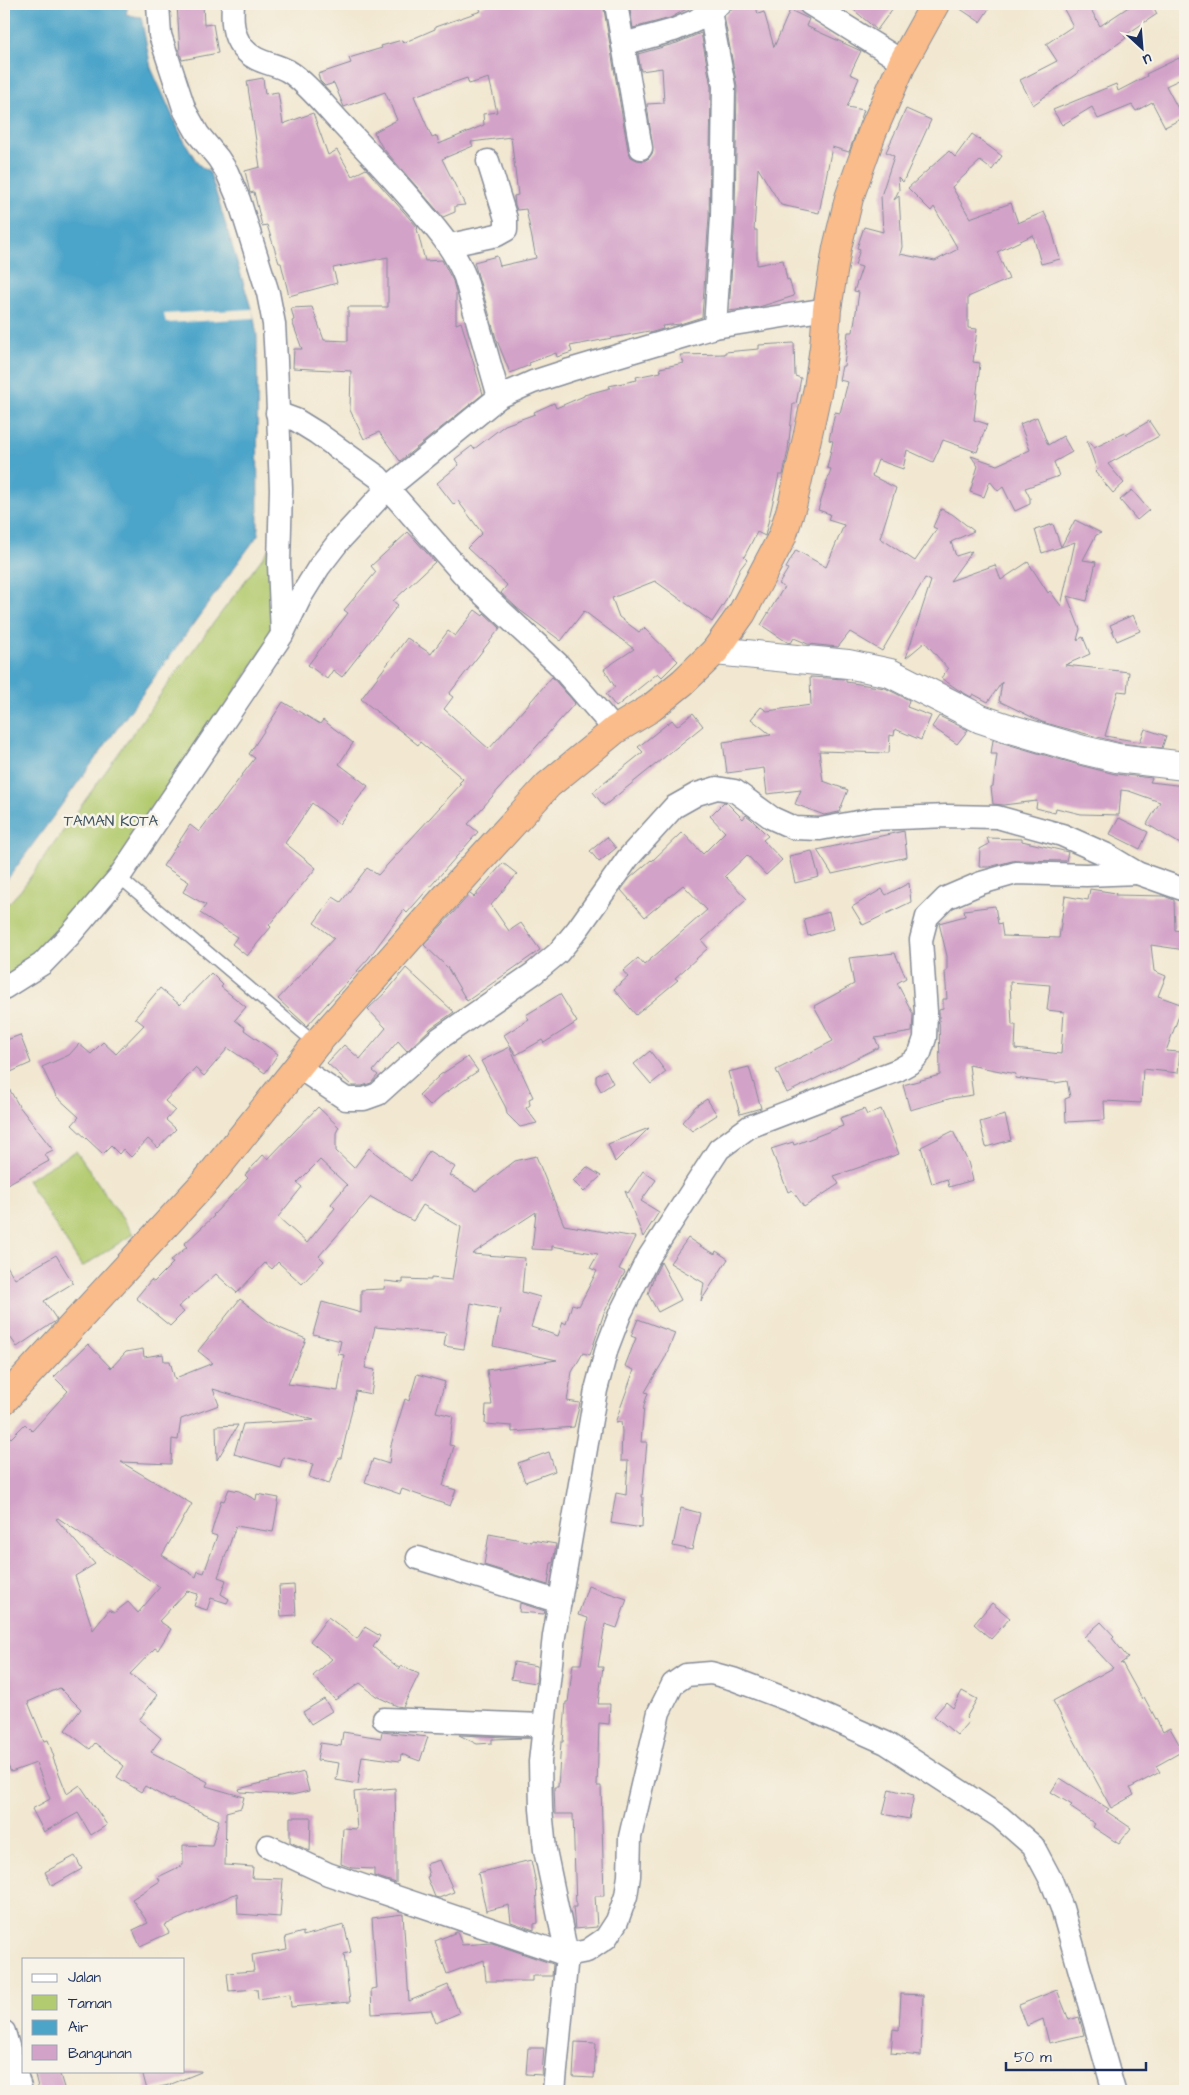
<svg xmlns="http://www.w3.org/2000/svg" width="1189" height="2095" font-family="'Architects Daughter',sans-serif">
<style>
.green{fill:#b3cb70;stroke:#677d67}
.water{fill:#4ca4c9;stroke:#346a94}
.pier{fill:#f2e8d1}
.building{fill:#d3a2c8;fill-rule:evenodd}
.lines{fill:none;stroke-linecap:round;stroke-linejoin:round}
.service-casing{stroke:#868c98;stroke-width:14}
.minor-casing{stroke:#868c98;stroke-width:25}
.tertiary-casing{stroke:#868c98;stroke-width:30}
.trunk-casing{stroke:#868c98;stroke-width:30}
.service{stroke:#fff;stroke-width:11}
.minor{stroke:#fff;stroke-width:22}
.tertiary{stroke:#fff;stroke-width:28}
.trunk{stroke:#f9bc8a;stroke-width:28}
.labels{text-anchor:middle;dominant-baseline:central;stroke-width:5;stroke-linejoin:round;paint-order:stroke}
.park-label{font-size:15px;fill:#415662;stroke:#f7f3e8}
</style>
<rect width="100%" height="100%" fill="#f7f3e8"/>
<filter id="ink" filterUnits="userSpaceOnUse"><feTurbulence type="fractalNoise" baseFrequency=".02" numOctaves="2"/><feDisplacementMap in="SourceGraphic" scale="10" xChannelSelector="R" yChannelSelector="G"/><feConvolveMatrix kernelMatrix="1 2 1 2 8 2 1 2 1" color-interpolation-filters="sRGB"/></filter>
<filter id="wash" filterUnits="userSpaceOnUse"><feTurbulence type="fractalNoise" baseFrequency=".0096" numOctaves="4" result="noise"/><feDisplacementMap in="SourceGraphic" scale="20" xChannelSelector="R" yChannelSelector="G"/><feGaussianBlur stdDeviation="1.12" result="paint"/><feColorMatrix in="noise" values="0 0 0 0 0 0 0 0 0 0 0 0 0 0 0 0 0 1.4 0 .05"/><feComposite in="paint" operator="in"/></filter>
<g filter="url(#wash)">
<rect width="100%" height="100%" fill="#f2e8d1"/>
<g class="green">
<polygon points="275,541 279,624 139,839 47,953 4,979 4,904 10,902 21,890 173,677"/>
<polygon points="76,1151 133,1234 82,1267 27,1180"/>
</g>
<polygon class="water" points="4,4 128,4 126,15 141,17 151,68 182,137 198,164 210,173 254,318 257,336 258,535 4,884"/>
<polygon class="pier" points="252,309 254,318 166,323 164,314"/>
<g id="blocks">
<g class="building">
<polygon points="177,4 203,4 204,25 213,24 218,53 182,60 180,53"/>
<path d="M489,4h114l25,146 3,7 6,3 7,1 5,-3 4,-6 -6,-48 17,-1 -2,-35 -21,3 -3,-17 39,-11 24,-10 10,54 -2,129 -7,101 -22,7 -18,2 1,3 -14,4v-2l-79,15 2,6 -15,5 -1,-4 -27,10 1,2 -20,8 -14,-35 -22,-76 23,-6 3,10 36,-8 -10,-49 -9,1 -2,-5 -1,-9 4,-1 -7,-58 -40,5 2,4 -31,13 23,46 -10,1v6l-12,5 -61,-70 -8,-15 23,-12 -12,-28 -41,15 -10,-24 -9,3 -5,-5 -2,-7 33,-11 -2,-5 33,-10 -1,-2 21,-6 1,3 32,-14v-2l46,-16 -2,-4zM467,78l2,6 20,-6 8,34 -14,2 1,11 -45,19 -2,-8 -5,2 -18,-42z"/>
<polygon points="629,4 696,4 670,18 633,28"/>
<polygon points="732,4 755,4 758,14 764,12 774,47 790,10 809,19 806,26 861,51 850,74 859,78 847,107 864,110 849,152 832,147 819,213 781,205 758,168 754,230 757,230 757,265 783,260 787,280 789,279 794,296 759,307 729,311 735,217 737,86 724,16 731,10"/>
<polygon points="847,4 896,4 877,30"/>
<polygon points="953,4 992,4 980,22"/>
<polygon points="1061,4 1088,4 1100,26 1133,4 1152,4 1157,14 1124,36 1126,38 1033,105 1020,80 1057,61 1046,44 1073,26"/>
<polygon points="1179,58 1185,72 1185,77 1166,86 1183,118 1165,127 1152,102 1136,111 1132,105 1098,119 1092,107 1062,125 1053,110 1116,84 1118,91 1147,76 1146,74"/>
<polygon points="263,78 265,94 278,92 283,124 313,113 328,155 337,150 352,176 366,169 418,228 417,229 425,261 442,260 453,281 456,293 456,324 461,322 483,394 400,461 379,432 364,439 350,410 351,371 293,368 294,349 302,349 292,321 294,320 291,308 312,307 324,340 348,341 348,307 388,307 388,257 333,268 337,283 289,296 281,263 279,263 267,225 262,226 254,192 250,193 245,171 260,167 247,81"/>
<polygon points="906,109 931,120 903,182 898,177 899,190 894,200 899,196 902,247 900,254 935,261 958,249 934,207 931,211 908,188 949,151 955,157 972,134 1002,156 992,170 980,161 952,187 970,218 1011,203 1018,223 1044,212 1051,227 1060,259 1041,264 1033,235 997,252 1009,279 968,297 968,328 977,329 973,362 980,363 974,420 987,424 977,452 943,440 933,462 907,450 903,469 878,460 872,476 896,488 880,538 915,561 937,529 933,527 941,509 952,514 974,531 951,542 956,556 972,551 950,581 995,565 1001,580 1028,562 1048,593 1050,591 1061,606 1075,542 1061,547 1075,520 1101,533 1096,535 1083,560 1096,562 1087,601 1067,596 1080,629 1077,640 1083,637 1090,654 1065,665 1129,672 1127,692 1118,691 1105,736 1140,742 1145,729 1166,736 1162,748 1120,743 1042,722 999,701 1002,682 988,702 973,694 971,697 957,689 941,678 948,669 925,642 906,658 931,581 925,578 882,651 850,632 838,647 808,644 794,638 791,643 787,642 761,625 784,587 779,584 788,569 786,568 796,550 826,567 844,525 828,520 830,514 818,510 831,469 827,468 833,441 829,440 835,412 840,413 848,382 839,380 842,366 844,366 848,332 853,332 859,292 854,291 862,267 855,265 860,249 857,248 864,227 883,232 881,196 894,156 886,152"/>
<polygon points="794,343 795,376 801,378 796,404 793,404 788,450 783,475 779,475 765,536 757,532 744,557 747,560 740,569 725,602 712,622 655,581 612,598 619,617 639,632 644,628 678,661 662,677 658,673 616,707 606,694 615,687 604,669 634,649 584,611 561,641 517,608 501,593 507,585 467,548 482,533 458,501 454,505 437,483 459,465 455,459 472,446 474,449 505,425 535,414 534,412 554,403 556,408 584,396 584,395 610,388 609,386 637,380 636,377 661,372 660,368 684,363 680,355 725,354 725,352 759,349 759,345"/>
<polygon points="1037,417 1048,445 1063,436 1072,452 1054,462 1059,476 1025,488 1030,498 1030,504 1015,511 1003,487 998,491 990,481 984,497 970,492 978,466 971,456 997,465 1030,450 1020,424"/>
<polygon points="1149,421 1159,436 1108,464 1124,483 1113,493 1095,472 1097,470 1087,442 1089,441 1094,448 1125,433 1126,435"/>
<polygon points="1132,490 1149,510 1137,520 1120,500"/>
<polygon points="1053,524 1061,547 1042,553 1035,530"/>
<polygon points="408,532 435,562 393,601 398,605 342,677 333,670 327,679 308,665 348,613 344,610 376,572 371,566"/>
<polygon points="475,610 483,616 484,613 500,628 449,694 453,697 444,709 489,749 552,677 575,703 468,824 478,832 407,913 404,910 368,959 307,1026 278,999 334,938 314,923 333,897 341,902 367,868 378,875 461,784 459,783 463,779 420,742 418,745 361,699 407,638 431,654 448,631 455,636"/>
<polygon points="1133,615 1140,631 1117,641 1110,625"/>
<polygon points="810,677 846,679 846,682 885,688 909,700 907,707 931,716 921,740 895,729 894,736 890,735 889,753 819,751 823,781 848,790 839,812 824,815 795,804 801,790 767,794 764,768 727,773 723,742 771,735 751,719 761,707 767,711 811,705"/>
<polygon points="283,702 320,724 323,720 353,743 339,764 368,786 339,824 312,803 285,843 316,868 269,925 271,927 247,956 232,944 237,937 200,913 206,905 183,892 189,882 163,866 190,825 199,832 255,758 249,754"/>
<polygon points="693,713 703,726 604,806 593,792 643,752 638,747 672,720 677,726"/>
<polygon points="939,716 968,730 957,744 932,727"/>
<polygon points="993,740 1079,765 1115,774 1152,778 1150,782 1185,786 1185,847 1147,824 1160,802 1129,791 1121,790 1119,815 1081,814 1056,808 1055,813 1036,808 1037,801 1003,805 993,804 991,787 993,786 997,754 991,754"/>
<polygon points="724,802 727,803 743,819 746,815 751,819 768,836 763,840 782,860 766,875 747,855 725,876 747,899 702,941 708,948 675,978 678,980 636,1015 614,989 628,977 623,971 638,958 644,965 707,910 683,885 645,917 621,890 630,878 651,860 652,861 682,832 703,854 725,832 710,816"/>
<polygon points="1119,818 1148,832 1140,849 1110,834"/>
<polygon points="904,831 907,857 832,874 817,850"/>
<polygon points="607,837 616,848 599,862 590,851"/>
<polygon points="987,838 1022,839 1022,841 1068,852 1066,861 1016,860 989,867 979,867 980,849 989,844"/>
<polygon points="812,851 819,877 795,883 789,856"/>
<polygon points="503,863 517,874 491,905 509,931 521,923 540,950 467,1001 447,967 424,945 470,894 474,897"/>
<polygon points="909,883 911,902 863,925 852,907 882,889 886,895"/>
<path d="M1090,889l26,4 -1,2 49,1 10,4 1,30 10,2v18l-34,-5 3,26 12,5 -8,20 25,9 -17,46 14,1 -2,21 -35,-4 -2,34 -37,-2 1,19 -39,2 -1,-23 5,-2 -3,-16 -12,2 -40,-5 1,-4 -47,-9 4,30 -21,3 -42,12 -7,-25 37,-10 -1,-65 4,-1v-10h4l-2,-28h2v-15l-8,-33 26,-7 -1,-6 31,-4 3,18 3,-1 2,13 56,2 6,-42 23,4zM1010,982l40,3 -3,25 17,2 -3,42 -46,-5 1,-24h-4z"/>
<polygon points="829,912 833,929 808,936 804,919"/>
<polygon points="895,953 906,978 897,983 913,1014 912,1032 875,1038 879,1047 787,1093 776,1070 833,1041 814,1006 854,984 849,958"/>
<polygon points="406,968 454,1012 431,1028 407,1051 398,1041 373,1071 378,1075 371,1083 362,1086 352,1086 327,1063 344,1045 360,1059 386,1028 368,1009 388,990"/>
<polygon points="211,973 223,985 221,987 246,1007 235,1020 245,1028 244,1030 278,1054 265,1073 228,1048 204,1076 195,1068 165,1101 175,1110 166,1120 176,1129 158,1148 148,1139 131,1157 123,1149 119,1154 111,1146 103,1154 72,1125 79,1117 56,1096 42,1067 69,1055 79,1044 91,1054 103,1042 116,1054 144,1025 135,1018 160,988 180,1005"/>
<polygon points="560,994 577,1022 544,1043 542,1040 516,1055 504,1035 529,1019 526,1015"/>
<polygon points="20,1035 31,1063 4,1075 4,1041"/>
<polygon points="510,1047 533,1097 529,1099 530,1105 526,1108 537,1123 520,1127 507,1114 506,1108 481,1061"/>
<polygon points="650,1051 666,1072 651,1084 634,1064"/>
<polygon points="468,1057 478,1071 442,1095 430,1106 419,1095 440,1075"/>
<polygon points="749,1067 761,1108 740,1114 728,1072"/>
<polygon points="606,1070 613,1083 601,1091 596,1082 596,1076"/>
<polygon points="4,1080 19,1106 53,1150 45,1154 49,1161 4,1186"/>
<polygon points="707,1099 717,1115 692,1131 682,1122 696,1106"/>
<path d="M318,1107l21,20 -3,6v18l18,17 15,-20 42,33 18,-30 26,16 -5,8 26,16 39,-30 21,-5 28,69 71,12 -16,32 6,3 -21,41 -14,42 -7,-2 -11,19 -5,29 13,2 -6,24 -62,5v-6l-27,-2 1,-19h6l-5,-35 70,-10 -64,-14 7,-37 -29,-6 -7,46 -20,-3 2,-13 -71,-6 -10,41 10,2 -4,24 -15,-3 -15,67h-2l-10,26 -20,-7 4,-13 -30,-7 -3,10 -46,-13 9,-30 71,-4 -101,-31 6,16 -38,14 -3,21 -6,-1 -1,25 -50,-2 71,42 -30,51 34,22 2,-6 6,2 13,-37 -6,-2 10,-34 3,1 5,-12 10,2 17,9 1,-6 22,4 -6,34 -37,-6 -18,51 8,3 -5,14 8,5 -2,4 -16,-5 -4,12 -13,-4 4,-12 -11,-3 -28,30 12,8 -13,21 -3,-2 -25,26 28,21 -19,25 22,18 -10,14 57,30 -2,4 38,11 -3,11 -15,4 -1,53 28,2 -1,11 31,1 -3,38 -42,-3 -1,-21 -72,32 4,8 -29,13 -7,-16 15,-7 -16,-24 28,-18 -2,-4 25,-12v-20l29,1 7,-26 -48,-21 -1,1 -25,-14 -4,6 -24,-15 7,-11 -29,-23 -5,6 -25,-19 16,-21 -21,-21 -32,14 16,39 4,-1 6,17 -1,1 14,36 13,-9 27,40 -16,10 -13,-22 -34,19 -12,-23 18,-10 -14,-36 -25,9 -7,-14v-326l7,6 14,-14 7,7 36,-40 -14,-14 34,-33 23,24 15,-16 17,-3 1,8 19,-3 1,7h6l5,19 3,-3 35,-14 -15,-12 42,-52 28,22 14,8 24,10 -18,45 50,7 6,-36 -6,-1 3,-13 -28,-7 9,-32 39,11v-23l23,-1 1,-8 18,2v-4l28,1v-2l21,2 9,-53 -38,-22 -10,16 -42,-24 -52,59 5,5 -22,23 -24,-22 -6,7 -7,-6 -28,30 -21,-19 -38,33 6,5 -14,14 -34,-28 15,-18 3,2 19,-19 -3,-2 17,-14 -3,-3 30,-28 -1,-1 35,-37 -3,-3 18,-20 5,4zM320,1160l27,25 -16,19 4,4 -28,35 -29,-26 24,-30 -5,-4zM536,1212l-4,37 20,1v-4l46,8 -8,14 7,3 -18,35 -7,-2 -6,20 -3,-2 -5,14 -27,-9 9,-30 -18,-5 3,-34 -53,-4zM58,1518l102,69 -22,26 -10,-11 -14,11 -5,-3 -16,20 -18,-54 20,-12 -39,-45z"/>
<polygon points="864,1109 867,1115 881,1109 899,1154 834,1176 839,1184 804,1207 792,1190 788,1192 771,1149 793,1142 794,1145 843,1126 840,1118"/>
<polygon points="1005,1115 1011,1140 986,1147 980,1122"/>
<polygon points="649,1128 615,1162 608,1144"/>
<polygon points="953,1131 968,1162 973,1180 949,1187 947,1179 932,1184 921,1147"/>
<polygon points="587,1167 601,1176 584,1192 573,1181"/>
<polygon points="643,1171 656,1180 641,1201 659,1212 643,1237 625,1191 628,1193"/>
<polygon points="688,1238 700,1246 715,1254 716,1251 728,1259 701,1301 704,1283 670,1263"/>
<polygon points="56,1255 73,1283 44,1301 57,1320 17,1347 4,1328 4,1261 15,1279"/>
<polygon points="661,1262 681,1300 658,1312 648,1294 654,1276"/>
<polygon points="638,1319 675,1333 665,1358 645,1392 648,1393 644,1405 641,1442 647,1442 642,1497 643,1497 642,1528 611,1523 616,1493 626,1495 628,1461 621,1461 622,1431 621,1422 615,1423 634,1370 625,1366 636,1338 631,1336"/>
<polygon points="417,1374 445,1382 436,1412 453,1416 449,1445 454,1446 443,1486 456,1490 450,1506 402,1489 400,1494 365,1482 373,1459 389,1464 391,1445 405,1399 409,1401"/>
<polygon points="238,1425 217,1460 216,1426"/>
<polygon points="549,1452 555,1471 525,1482 518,1463"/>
<polygon points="681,1508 700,1513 692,1550 673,1546"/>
<polygon points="489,1534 532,1542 532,1540 556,1544 553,1563 551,1563 548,1585 484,1565"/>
<polygon points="294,1585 296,1615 281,1616 279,1586"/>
<polygon points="588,1586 627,1599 617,1628 605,1624 598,1667 603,1667 598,1704 610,1704 609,1724 599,1723 597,1786 601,1786 604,1896 595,1896 597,1927 575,1929 573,1907 576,1907 573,1814 555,1814 554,1787 558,1787 561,1742 563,1742 566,1702 568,1702 573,1664 581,1664 588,1618 578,1615"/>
<polygon points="520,1603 545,1611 544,1614 519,1612"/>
<polygon points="992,1603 1010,1618 991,1639 974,1624"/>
<polygon points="328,1617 357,1639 365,1627 380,1636 373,1647 400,1669 401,1666 419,1674 403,1707 397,1706 376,1696 360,1683 335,1700 313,1676 332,1659 310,1641"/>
<polygon points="1101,1622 1114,1636 1112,1638 1128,1658 1120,1664 1122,1663 1142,1699 1144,1697 1163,1732 1170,1728 1183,1751 1156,1766 1160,1772 1130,1788 1134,1795 1111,1808 1053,1701 1113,1668 1084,1637"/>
<polygon points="514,1662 537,1666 536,1683 511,1679"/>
<polygon points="962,1691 977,1699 966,1718 969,1721 957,1735 934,1716 946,1702 953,1708"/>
<polygon points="324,1699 332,1711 311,1724 303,1712"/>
<polygon points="343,1732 381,1738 382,1732 428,1737 420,1761 401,1754 400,1761 362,1756 358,1784 336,1780 339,1763 317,1760 320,1743 341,1746"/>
<polygon points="459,1735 530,1738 492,1739 492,1743 477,1744"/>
<polygon points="304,1772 309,1791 292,1795 240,1792 239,1789"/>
<polygon points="1060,1778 1109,1809 1106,1811 1131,1828 1119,1844 1093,1827 1095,1824 1070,1807 1072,1805 1051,1792"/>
<polygon points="395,1788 396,1842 396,1883 374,1876 374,1869 352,1868 341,1864 343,1828 357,1829 354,1792"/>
<polygon points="889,1789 914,1795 909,1819 883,1814"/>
<polygon points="290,1817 311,1817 310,1851 290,1842"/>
<polygon points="75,1856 82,1869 52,1886 45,1872"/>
<polygon points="440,1860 454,1892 439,1898 435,1897 427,1877 429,1876 426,1864"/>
<polygon points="531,1860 536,1884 538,1923 534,1924 534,1930 511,1922 509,1905 486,1911 478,1873"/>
<polygon points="403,1914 409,2001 448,1985 459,2013 436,2023 431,2010 372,2014 371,1989 377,1988 372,1918"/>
<polygon points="344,1925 351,1952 344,1954 350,2002 291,2007 290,1994 258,1999 257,1989 229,1991 227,1973 254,1971 252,1955 287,1949 285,1937 303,1932 303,1936"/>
<polygon points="457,1932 462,1945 492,1943 553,1964 552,1976 532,1976 532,1981 486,1981 484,1960 447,1974 435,1941"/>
<polygon points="1057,1990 1069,2020 1079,2017 1084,2035 1049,2043 1043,2019 1027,2026 1019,2005"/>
<polygon points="901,1994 923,1995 921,2056 891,2053 893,2029 899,2030"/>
<polygon points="575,2042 596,2043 594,2078 573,2077"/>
<polygon points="528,2048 544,2048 542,2075 526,2074"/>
<polygon points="34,2071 59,2071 65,2091 39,2091"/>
<polygon points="142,2071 201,2071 201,2072 169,2085 147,2090"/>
</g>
</g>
</g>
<g filter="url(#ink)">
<use href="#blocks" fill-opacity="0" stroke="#868c98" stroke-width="1"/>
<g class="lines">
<defs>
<polyline id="service" points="119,877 316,1044"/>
<g id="minor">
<polyline points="158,4 160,35 185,111 198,134 218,158 227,172 239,200 268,293 274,324 276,361 281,489 279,564 282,634"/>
<path d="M233,4c-1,15 -1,30 9,43 14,17 30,15 46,24 17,10 38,36 52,51 27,29 55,58 81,89 18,21 34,40 44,66l34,120"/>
<polyline points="616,4 641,148"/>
<polyline points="810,4 903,62"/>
<polyline points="710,11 724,86 722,217 715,327"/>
<polyline points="623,44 674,30 697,20 719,4"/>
<polyline points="450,245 497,235 506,230 506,219 488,161"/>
<polyline points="277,413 296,420 317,433 378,477 471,583 558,664 615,730"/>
<polyline points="4,988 42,964 70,935 119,877 282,635 301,596 319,567 339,541 388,488 499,397 533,382 570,370 715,327 827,309"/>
<polyline points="298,1067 346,1099 364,1099 378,1094 440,1038 534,973 558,953 577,930 628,858 674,807 697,794 717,788 735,791 772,818 794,828 820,829 874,819 947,816 997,817 1062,835 1107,855 1137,873 1185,890"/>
<polyline points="418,1558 560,1602"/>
<polyline points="384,1719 543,1725"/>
<polyline points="268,1846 328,1874 567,1955 587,1951 606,1938 617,1921 626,1896 629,1876 630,1837 659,1712 673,1684 686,1675 711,1673 733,1679 794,1702 886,1743 1000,1817 1033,1846 1051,1880 1062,1908 1114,2091"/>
<polyline points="4,2032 21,2091"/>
<polyline points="554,2091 567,1955 545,1850 541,1809 540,1762 554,1636 596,1390 607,1348 620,1314 647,1260 719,1149 749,1127 898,1070 912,1062 920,1053 925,1038 926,1012 921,940 927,917 946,898 981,883 1016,873 1086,875 1137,873"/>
</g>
<polyline id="tertiary" points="715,651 848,664 890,673 981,719 1008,728 1083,750 1117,758 1185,766"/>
<polyline id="trunk" points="4,1400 207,1180 316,1044 443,900 548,785 615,730 651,708 683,682 715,651 742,613 782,537 793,502 818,388 824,347 827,309 837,248 849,198 872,133 903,62 935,4"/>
</defs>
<use href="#service" class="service-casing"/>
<use href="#minor" class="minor-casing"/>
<use href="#tertiary" class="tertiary-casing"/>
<use href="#trunk" class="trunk-casing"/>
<use href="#service" class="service"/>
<use href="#minor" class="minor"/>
<use href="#tertiary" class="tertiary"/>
<use href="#trunk" class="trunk"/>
</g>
</g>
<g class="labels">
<g class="park-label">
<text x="111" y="821">TAMAN KOTA</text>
</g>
</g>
<rect width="1189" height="2095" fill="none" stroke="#f7f3e8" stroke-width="20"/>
<rect x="22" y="1958" width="162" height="115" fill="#f7f3e8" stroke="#9fa5b1"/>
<rect x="32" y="1974" width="25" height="8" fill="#ffffff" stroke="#9fa5b1"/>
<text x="68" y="1982" font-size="15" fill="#1b2f5e">Jalan</text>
<rect x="32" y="1995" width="25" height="15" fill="#b3cb70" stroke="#9fa5b1"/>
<text x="68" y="2008" font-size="15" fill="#1b2f5e">Taman</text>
<rect x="32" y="2020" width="25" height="15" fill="#4ca4c9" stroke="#9fa5b1"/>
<text x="68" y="2032" font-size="15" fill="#1b2f5e">Air</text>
<rect x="32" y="2045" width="25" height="15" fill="#d3a2c8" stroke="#9fa5b1"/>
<text x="68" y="2058" font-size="15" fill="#1b2f5e">Bangunan</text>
<g transform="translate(1142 48) rotate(154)" stroke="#f7f3e8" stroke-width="4" paint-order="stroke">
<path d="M0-4L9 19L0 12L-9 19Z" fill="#1b2f5e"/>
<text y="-8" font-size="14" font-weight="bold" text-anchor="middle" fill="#1b2f5e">U</text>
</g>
<path d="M1006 2062v8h140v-8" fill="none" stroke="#1b2f5e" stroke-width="2.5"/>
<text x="1014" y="2062" font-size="15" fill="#1b2f5e" stroke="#f7f3e8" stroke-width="4" paint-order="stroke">50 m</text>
</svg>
